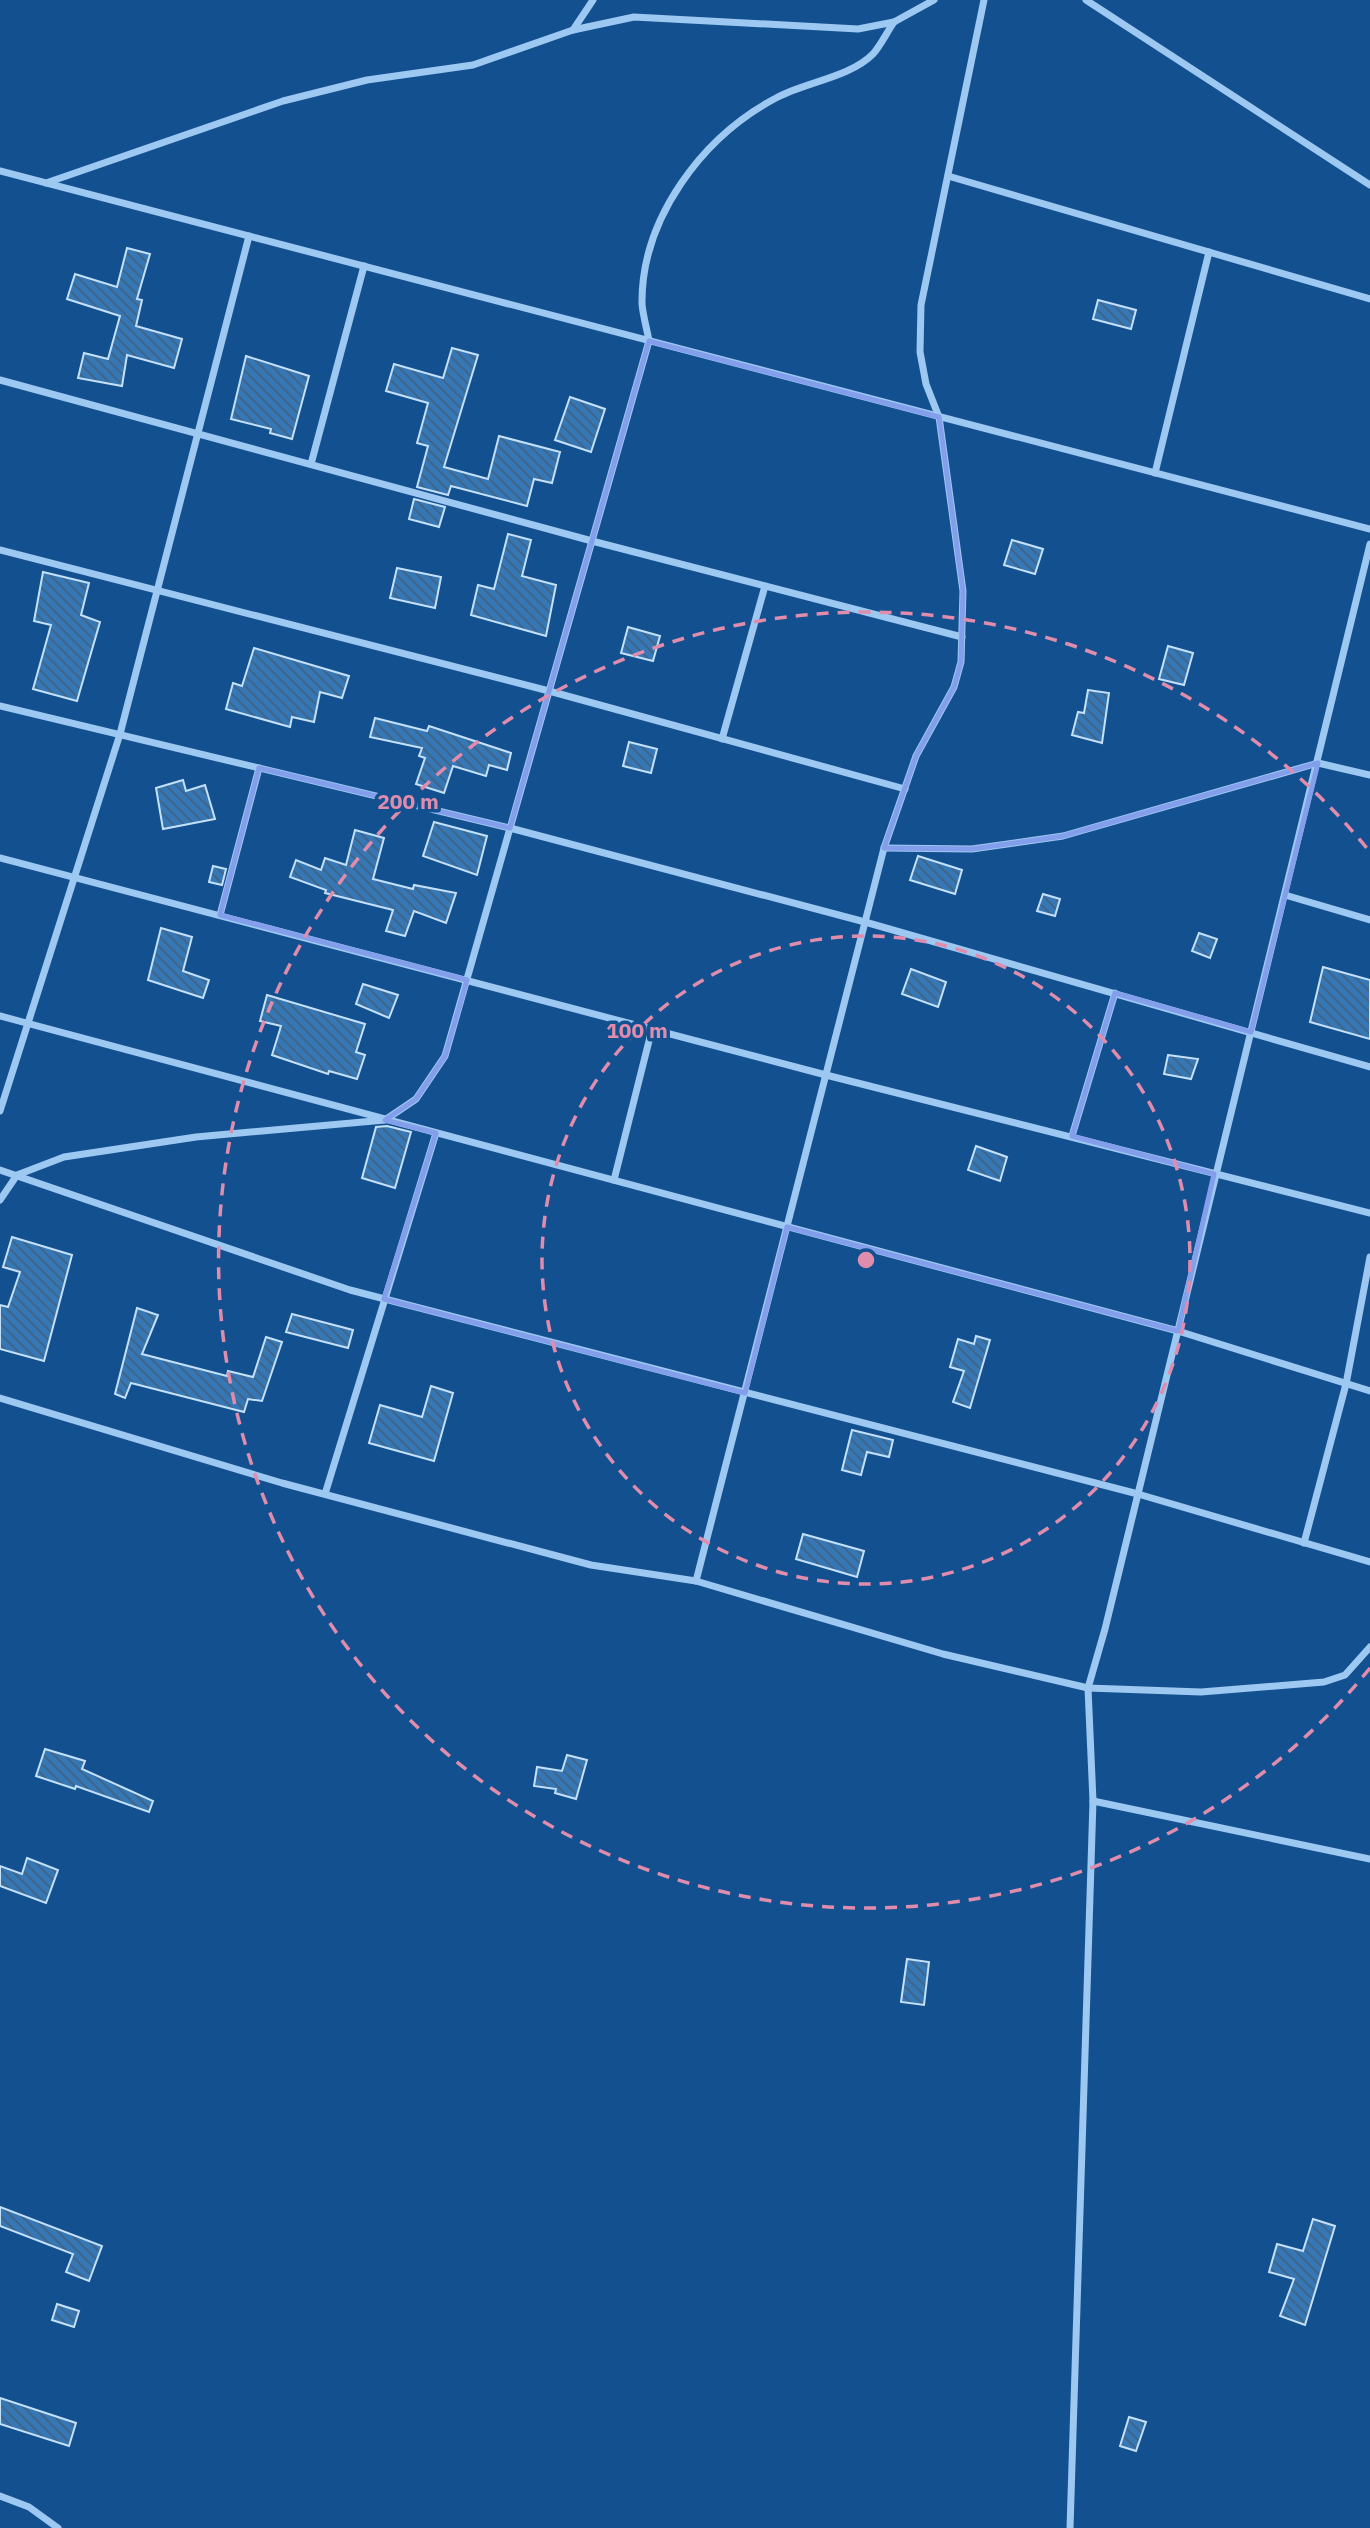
<svg xmlns="http://www.w3.org/2000/svg" width="1370" height="2528" font-family="'IBM Plex Sans',sans-serif">
<style>
.building{fill:url(#building-back-hatch);stroke:#c4e1fc;stroke-width:2}
.lines{fill:none;stroke-linecap:round;stroke-linejoin:round}
.street{stroke:#9dc8f1;stroke-width:7}
.marked{fill:none;stroke:#839eea;stroke-width:5;stroke-linejoin:round}
.ring{fill:none;stroke:#e08cad;stroke-width:3.5;stroke-dasharray:12 9}
.centre{fill:#e08cad;stroke:#13508f;stroke-width:3.5}
.ring-label{font-size:21px;text-anchor:middle;font-weight:bold;fill:#e08cad;stroke:#13508f;stroke-width:7;stroke-linejoin:round;paint-order:stroke}
</style>
<defs>
<pattern id="building-back-hatch" width="6" height="6" patternUnits="userSpaceOnUse" patternTransform="scale(1.75)"><rect width="6" height="6" fill="#3677b6"/><path d="M-1 5l2 2M0 0l6 6M5-1l2 2" fill="none" stroke="#416281"/></pattern>
</defs>
<rect width="100%" height="100%" fill="#13508f"/>
<g class="building">
<polygon points="127,248 150,254 137,299 142,300 136,326 182,339 174,368 127,355 122,386 78,378 84,353 108,359 120,316 67,299 75,274 117,287"/>
<polygon points="1098,300 1136,310 1131,329 1093,319"/>
<polygon points="452,348 478,355 444,467 488,479 499,436 560,452 552,483 534,479 527,506 451,486 448,495 417,487 428,446 417,443 428,403 386,391 394,364 443,378"/>
<polygon points="246,356 309,376 292,439 270,433 271,429 231,419"/>
<polygon points="570,397 605,409 591,452 555,440"/>
<polygon points="414,499 445,507 439,527 409,519"/>
<polygon points="508,534 531,540 522,576 556,585 546,636 471,615 478,585 494,589"/>
<polygon points="1012,540 1043,549 1035,574 1004,565"/>
<polygon points="397,568 441,577 435,608 390,598"/>
<polygon points="43,572 89,583 81,615 100,622 77,701 33,689 51,625 34,621"/>
<polygon points="628,627 660,636 653,661 621,653"/>
<polygon points="1168,646 1193,653 1184,685 1159,679"/>
<polygon points="254,648 349,676 342,698 320,692 314,722 292,717 290,727 226,709 233,683 242,686"/>
<polygon points="1088,690 1109,693 1102,743 1072,735 1078,712 1084,713"/>
<polygon points="375,718 427,731 429,726 511,753 507,770 489,765 486,776 453,766 444,793 416,784 425,758 419,756 422,748 370,737"/>
<polygon points="629,742 657,749 651,773 623,766"/>
<polygon points="183,780 186,791 205,785 215,819 163,829 156,788"/>
<polygon points="434,822 487,836 477,875 423,856"/>
<polygon points="355,830 384,838 373,879 413,889 414,885 456,893 446,923 414,911 405,936 386,931 393,910 325,893 326,890 290,877 296,860 321,870 325,858 346,865"/>
<polygon points="918,856 962,870 955,894 910,880"/>
<polygon points="213,866 226,869 222,885 209,882"/>
<polygon points="1043,894 1060,899 1055,916 1037,911"/>
<polygon points="161,928 192,937 183,971 209,980 203,998 148,980"/>
<polygon points="1199,933 1217,939 1210,958 1192,951"/>
<polygon points="1323,967 1370,980 1370,1039 1310,1022"/>
<polygon points="911,969 946,982 938,1007 902,994"/>
<polygon points="363,984 398,995 389,1018 356,1004"/>
<polygon points="267,995 365,1024 356,1052 365,1055 357,1079 329,1071 328,1074 272,1055 281,1026 260,1021"/>
<polygon points="1168,1055 1198,1059 1191,1079 1164,1074"/>
<polygon points="387,1126 411,1132 395,1188 362,1178 376,1127"/>
<polygon points="976,1146 1007,1157 1000,1181 968,1170"/>
<polygon points="12,1237 72,1255 44,1361 0,1349 0,1305 8,1307 20,1272 3,1267"/>
<polygon points="137,1308 158,1315 142,1354 227,1376 228,1371 253,1377 266,1337 282,1342 262,1401 248,1399 244,1412 131,1383 125,1398 115,1394"/>
<polygon points="292,1314 353,1330 348,1348 286,1332"/>
<polygon points="976,1336 990,1340 970,1408 953,1402 964,1371 950,1367 958,1339 974,1344"/>
<polygon points="431,1386 453,1393 434,1461 369,1443 380,1405 422,1417"/>
<polygon points="852,1430 893,1440 889,1457 867,1452 861,1475 842,1470"/>
<polygon points="803,1534 864,1551 857,1577 796,1559"/>
<polygon points="45,1749 85,1761 82,1769 153,1801 149,1812 76,1786 75,1789 36,1776"/>
<polygon points="567,1755 587,1760 576,1799 555,1793 556,1789 534,1786 537,1767 562,1771"/>
<polygon points="27,1858 58,1870 46,1903 0,1886 0,1866 22,1874"/>
<polygon points="907,1959 929,1962 924,2005 901,2002"/>
<polygon points="0,2207 102,2246 89,2281 66,2272 73,2254 0,2226"/>
<polygon points="1313,2219 1335,2226 1305,2325 1280,2316 1294,2279 1269,2272 1277,2244 1303,2251"/>
<polygon points="57,2304 79,2311 74,2327 52,2320"/>
<polygon points="0,2398 76,2423 69,2446 0,2424"/>
<polygon points="1129,2417 1146,2422 1136,2451 1120,2446"/>
</g>
<g class="lines">
<g class="street">
<polyline points="1086,0 1370,185"/>
<polyline points="573,30 593,0"/>
<polyline points="0,171 1370,529"/>
<polyline points="948,176 1370,299"/>
<polyline points="46,183 283,101 367,80 473,65 573,30 634,17 858,29 894,22 934,0"/>
<polyline points="0,380 592,541 962,637"/>
<polyline points="311,464 364,266"/>
<polyline points="1155,473 1209,252"/>
<polyline points="0,550 549,691 905,789"/>
<polyline points="0,706 510,828 865,922 1370,1067"/>
<polyline points="722,739 765,586"/>
<polyline points="884,848 972,849 1063,836 1318,763 1370,775"/>
<polyline points="0,858 826,1075 1370,1213"/>
<polyline points="1285,895 1370,920"/>
<polyline points="220,915 259,768"/>
<polyline points="0,1016 1178,1331 1370,1391"/>
<polyline points="0,1111 120,734 249,236"/>
<polyline points="1072,1136 1115,993"/>
<polyline points="0,1170 350,1290 1138,1494 1370,1562"/>
<polyline points="614,1180 652,1029"/>
<path d="M0,1200l17,-25 47,-18 132,-20 189,-17 31,-21 29,-43 204,-715c-2,-12 -6,-25 -7,-37 -1,-85 60,-167 134,-206 29,-16 73,-20 97,-44 8,-9 14,-22 21,-32"/>
<polyline points="0,1398 282,1483 591,1565 696,1581 943,1654 1088,1688 1201,1692 1324,1682 1345,1675 1370,1647"/>
<polyline points="325,1494 436,1133"/>
<polyline points="1304,1543 1346,1384 1370,1257"/>
<polyline points="696,1581 884,848 916,756 954,687 961,662 963,591 939,417 926,384 920,352 921,305 984,0"/>
<polyline points="1093,1801 1370,1859"/>
<polyline points="0,2496 29,2507 58,2528"/>
<polyline points="1070,2528 1093,1801 1088,1688 1105,1629 1370,544"/>
</g>
</g>
<path class="marked" d="M649,341l290,76 24,174 -2,71 -7,25 -38,69 -32,92 88,1 91,-13 255,-73 -67,269 -136,-39 -43,143 142,38 -36,157 -391,-104 -42,166 -361,-94 52,-166 -51,-13 31,-21 29,-43 22,-76 -247,-65 39,-147 251,60z"/>
<g class="ring">
<circle cx="866" cy="1260" r="324"/>
<path d="M1370 1668A648 648 0 1 1 1370 852"/>
</g>
<circle cx="866" cy="1260" r="10" class="centre"/>
<g class="ring-label">
<text x="408" y="809">200 m</text>
<text x="637" y="1038">100 m</text>
</g>
</svg>
